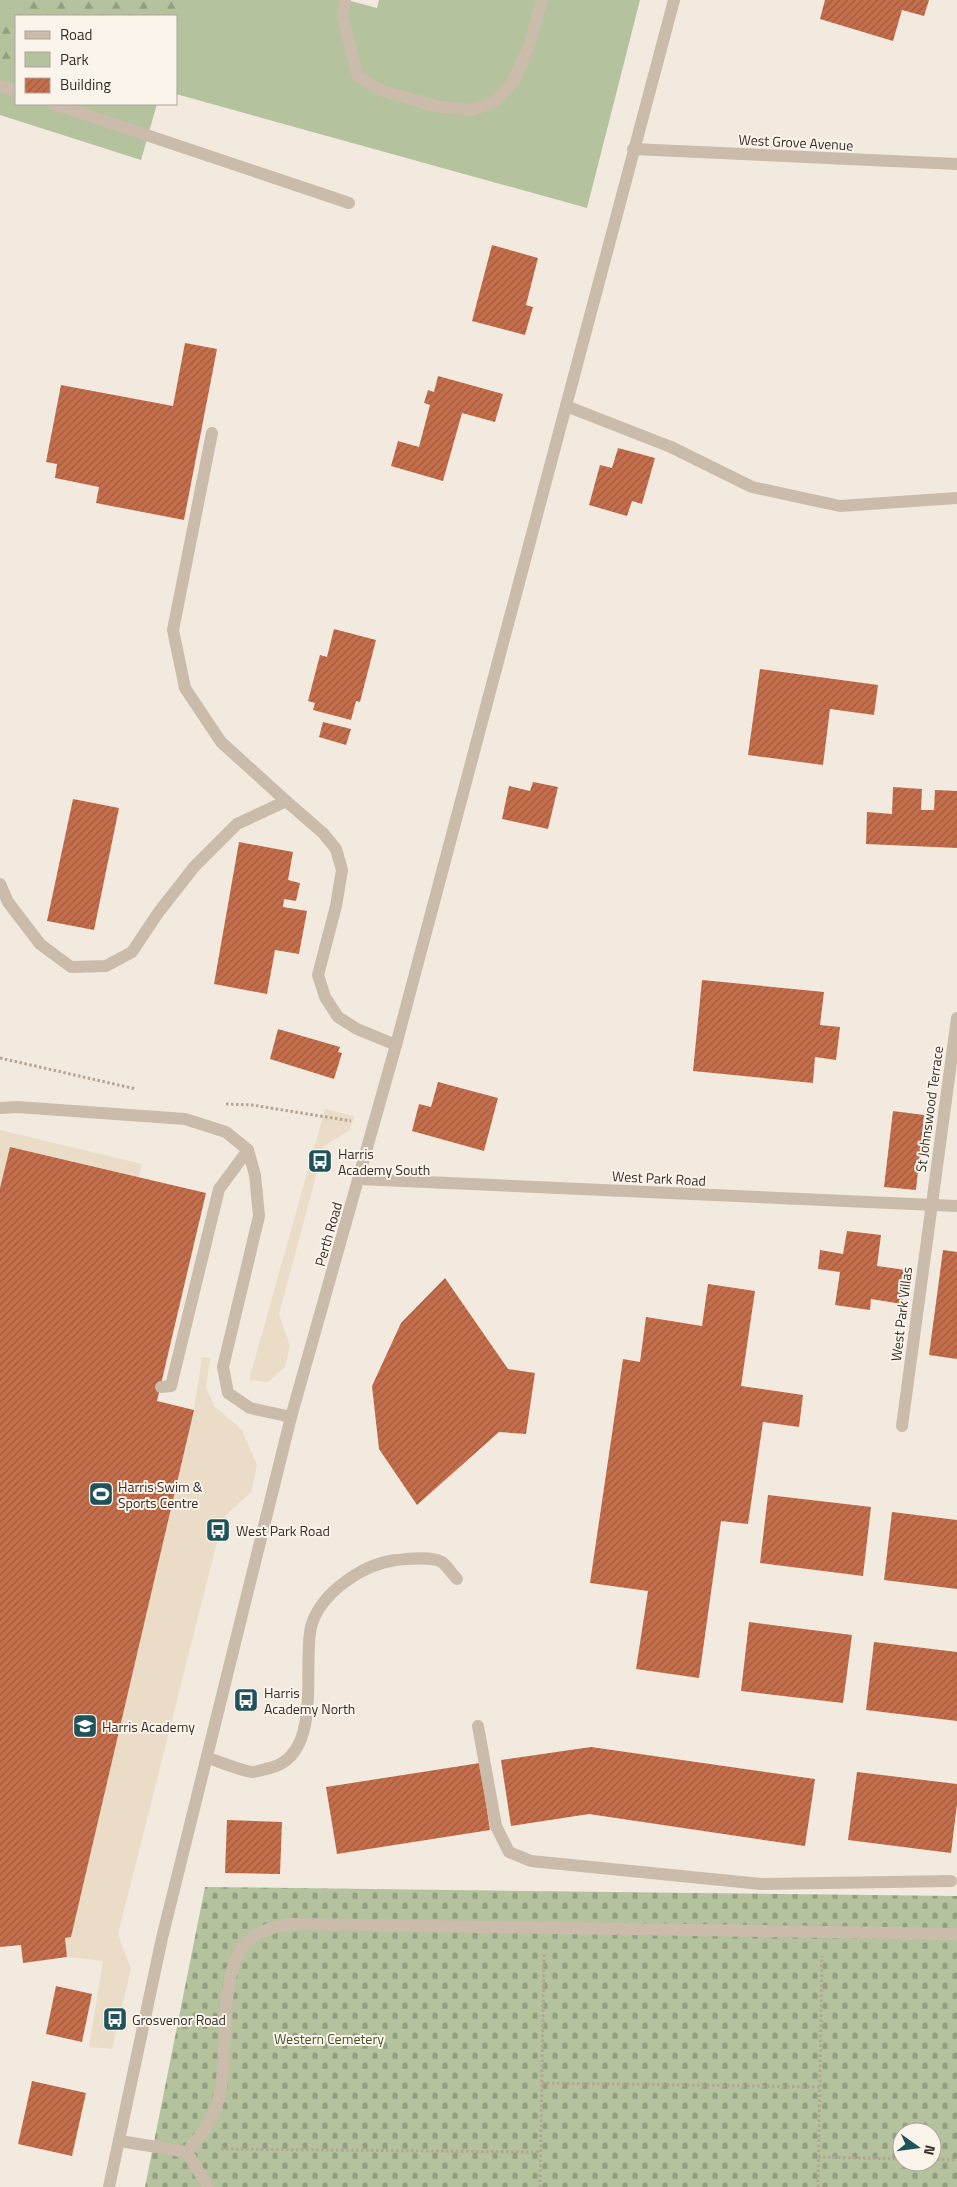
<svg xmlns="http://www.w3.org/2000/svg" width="957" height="2187" font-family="'Titillium Web',sans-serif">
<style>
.green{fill:#b4c29e}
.forest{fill:url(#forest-firs)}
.cemetery{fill:url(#cemetery-stones);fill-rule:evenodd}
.plaza{fill:#eadcc6}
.building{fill:url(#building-hatch)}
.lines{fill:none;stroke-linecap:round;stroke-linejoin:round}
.path{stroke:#b7a594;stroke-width:3;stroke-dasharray:2.5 2.5;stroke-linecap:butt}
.service{stroke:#cbbbaa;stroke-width:12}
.minor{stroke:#cbbbaa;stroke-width:12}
.tertiary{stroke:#cbbbaa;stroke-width:12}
.labels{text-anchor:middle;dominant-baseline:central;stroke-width:4;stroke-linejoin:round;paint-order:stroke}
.street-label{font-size:14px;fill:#382f2a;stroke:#faf4eb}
.poi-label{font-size:14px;fill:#382f2a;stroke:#faf4eb;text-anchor:start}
.park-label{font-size:14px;fill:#46562e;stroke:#faf4eb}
</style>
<defs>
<pattern id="forest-firs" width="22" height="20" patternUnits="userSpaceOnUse" patternTransform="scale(1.25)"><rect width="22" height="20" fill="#b4c29e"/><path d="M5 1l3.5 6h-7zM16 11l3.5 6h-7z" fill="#939e81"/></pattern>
<pattern id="cemetery-stones" width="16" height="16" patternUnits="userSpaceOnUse" patternTransform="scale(1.25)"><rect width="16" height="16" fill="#b4c29e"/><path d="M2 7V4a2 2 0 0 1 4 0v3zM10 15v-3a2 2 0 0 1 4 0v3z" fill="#939e81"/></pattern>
<pattern id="building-hatch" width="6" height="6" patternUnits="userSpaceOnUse" patternTransform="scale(1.25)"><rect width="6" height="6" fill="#c46e4b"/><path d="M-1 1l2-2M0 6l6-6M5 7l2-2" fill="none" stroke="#a05b3f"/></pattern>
</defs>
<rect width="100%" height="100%" fill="#f2eadf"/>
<polygon class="green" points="0,0 347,0 377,8 379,0 640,0 587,208 176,94 176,16 16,16 16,104 157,104 141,160 0,115"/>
<polygon class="forest" points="19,0 187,0 176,38 176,16 16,16 16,65 5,63 0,57 0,17"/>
<path class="cemetery" d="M205,1887l752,9v291h-812zM902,2132h30v30h-30z"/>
<g class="plaza">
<polygon points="325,1109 354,1116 350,1130 324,1146 279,1314 290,1346 285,1367 268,1382 249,1380"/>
<polygon points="0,1130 142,1164 139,1177 10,1147 0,1188"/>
<polygon points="202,1357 210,1358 206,1387 214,1406 242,1430 257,1465 251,1492 223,1518 118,1934 131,1969 112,2049 89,2047 103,1961 67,1957 65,1938 71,1936 194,1410"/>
</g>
<g class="building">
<polygon points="825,0 929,0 924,16 902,10 893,41 820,19"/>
<polygon points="492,245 538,258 526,305 533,307 525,335 472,321"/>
<polygon points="185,343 217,349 184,520 96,503 99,487 55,478 57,464 46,462 61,385 173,406"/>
<polygon points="438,376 503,394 495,422 462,413 443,481 391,466 398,441 419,447 430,405 424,403 428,390 434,392"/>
<polygon points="618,448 655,458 642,504 632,501 627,516 589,505 600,465 612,468"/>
<polygon points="334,629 376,640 360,702 356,701 351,720 313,710 315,703 308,701 320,655 327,657"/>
<polygon points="760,669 878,685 874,715 830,709 823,765 748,755"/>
<polygon points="323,722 351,729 346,745 319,737"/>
<polygon points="533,782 558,787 548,829 502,819 509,786 530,791"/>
<polygon points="893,787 922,789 921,810 934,810 935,790 957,791 957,848 866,844 867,812 892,814"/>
<polygon points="73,799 119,808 94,930 47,921"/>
<polygon points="239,842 293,852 288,880 300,883 296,901 284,899 283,907 307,911 299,954 275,950 267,994 214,984"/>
<polygon points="702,980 824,992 820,1025 840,1027 836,1060 815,1057 813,1083 693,1071"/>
<polygon points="278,1029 340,1047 338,1052 342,1053 334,1079 270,1059"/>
<polygon points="438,1082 498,1098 484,1151 412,1131 419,1104 431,1107"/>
<polygon points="893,1111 924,1115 916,1190 884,1187"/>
<polygon points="10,1147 206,1193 157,1401 194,1410 71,1937 65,1938 67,1957 23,1963 21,1945 0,1947 0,1188"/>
<polygon points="847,1231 881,1235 877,1266 906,1270 902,1304 871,1299 870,1310 835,1305 840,1272 818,1269 820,1250 843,1254"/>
<polygon points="943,1250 957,1252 957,1359 929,1355"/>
<polygon points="445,1278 508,1369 535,1373 526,1434 499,1432 417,1505 379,1449 372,1386 401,1323"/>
<polygon points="708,1284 755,1291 741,1386 803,1395 799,1427 763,1422 748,1524 721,1521 699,1678 636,1669 648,1591 590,1583 623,1359 640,1362 646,1317 702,1326"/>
<polygon points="768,1495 871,1507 863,1576 760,1563"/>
<polygon points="892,1512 957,1520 957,1589 884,1580"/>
<polygon points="749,1622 852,1635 843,1703 741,1691"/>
<polygon points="874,1642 957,1652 957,1721 866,1710"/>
<polygon points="591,1747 815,1779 805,1846 589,1814 511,1826 501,1760"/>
<polygon points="480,1763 490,1830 337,1854 326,1787"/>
<polygon points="857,1772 957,1784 957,1804 951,1853 848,1840"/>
<polygon points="227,1820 282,1822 280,1874 225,1873"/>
<polygon points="56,1986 92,1994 82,2042 46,2034"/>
<polygon points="32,2081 86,2093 72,2156 18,2144"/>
</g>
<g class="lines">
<g class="path">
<polyline points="0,1058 136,1089"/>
<polyline points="226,1104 252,1105 351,1121"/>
<polyline points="542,2083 820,2087"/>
<polyline points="221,2149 540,2152"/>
<polyline points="818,2157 902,2159"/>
<polyline points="932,2159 957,2160"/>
<polyline points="540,2187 544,1953"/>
<polyline points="818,2187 822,1956"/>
</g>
<g class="service">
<polyline points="345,0 343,18 358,77 383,91 435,106 473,110 495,101 513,82 528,49 542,0"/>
<polyline points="0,86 16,91"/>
<polyline points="54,104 349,203"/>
<polyline points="566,406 671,447 752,487 840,506 957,498"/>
<polyline points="0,884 8,902 40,944 71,967 106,966 132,952 158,913 194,867 237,824 286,801 221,742 185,688 173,630 212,433"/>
<polyline points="0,1108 17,1107 185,1119 226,1132 248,1150 255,1175 259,1216 223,1367 228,1393 250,1408 291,1417"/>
<polyline points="161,1387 171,1386 219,1189 248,1150"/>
<polyline points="478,1726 496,1826 509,1852 531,1861 761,1884 951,1881"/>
<path d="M208,1758c14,4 29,12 44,14 5,0 13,-3 18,-4 54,-13 32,-102 41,-141 9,-34 52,-63 85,-67 12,-1 35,-4 46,2 5,4 11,13 15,17"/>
<polyline points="120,2141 187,2152 208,2187"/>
<path d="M187,2152c17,-21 27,-32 33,-59 9,-40 -3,-123 28,-152 12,-11 27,-14 42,-17l667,10"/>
</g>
<g class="minor">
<polyline points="633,149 957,164"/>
<polyline points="286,801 323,833 336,849 342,870 336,906 318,975 325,997 338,1017 357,1029 396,1045"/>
<polyline points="359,1179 957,1206"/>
<polyline points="902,1426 957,1018"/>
</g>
<polyline class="tertiary" points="109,2187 162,1938 291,1417 396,1045 674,0"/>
</g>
<defs>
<symbol id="bus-square" viewBox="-11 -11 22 22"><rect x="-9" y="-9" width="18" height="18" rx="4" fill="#1f5359" stroke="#faf4eb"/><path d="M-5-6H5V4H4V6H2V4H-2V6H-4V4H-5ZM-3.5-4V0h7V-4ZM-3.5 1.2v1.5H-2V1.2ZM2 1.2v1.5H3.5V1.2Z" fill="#fff"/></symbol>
<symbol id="stadium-square" viewBox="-11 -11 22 22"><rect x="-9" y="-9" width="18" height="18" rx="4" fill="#1f5359" stroke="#faf4eb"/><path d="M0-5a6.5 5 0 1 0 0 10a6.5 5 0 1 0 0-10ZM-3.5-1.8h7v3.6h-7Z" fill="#fff"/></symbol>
<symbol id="school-square" viewBox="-11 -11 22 22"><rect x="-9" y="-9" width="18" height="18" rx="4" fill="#1f5359" stroke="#faf4eb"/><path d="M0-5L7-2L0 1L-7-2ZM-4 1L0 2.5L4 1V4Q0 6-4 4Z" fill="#fff"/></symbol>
</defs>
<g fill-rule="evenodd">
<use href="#bus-square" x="306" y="1147" width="28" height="28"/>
<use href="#stadium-square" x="87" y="1480" width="28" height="28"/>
<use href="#bus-square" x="204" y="1516" width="28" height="28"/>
<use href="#bus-square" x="232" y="1686" width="28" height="28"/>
<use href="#school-square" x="71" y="1712" width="28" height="28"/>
<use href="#bus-square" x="101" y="2005" width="28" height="28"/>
</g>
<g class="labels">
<g class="street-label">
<text transform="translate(796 142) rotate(3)">West Grove Avenue</text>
<text transform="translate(929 1109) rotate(-82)">St Johnswood Terrace</text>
<text transform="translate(659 1178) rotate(3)">West Park Road</text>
<text transform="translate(328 1234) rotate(-74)">Perth Road</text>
<text transform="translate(901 1314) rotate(-83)">West Park Villas</text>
</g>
<g class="poi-label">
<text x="338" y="1153">Harris<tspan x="338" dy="16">Academy South</tspan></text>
<text x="118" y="1486">Harris Swim &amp;<tspan x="118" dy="16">Sports Centre</tspan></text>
<text x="236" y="1530">West Park Road</text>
<text x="264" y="1692">Harris<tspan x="264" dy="16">Academy North</tspan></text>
<text x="102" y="1726">Harris Academy</text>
<text x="132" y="2019">Grosvenor Road</text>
</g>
<g class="park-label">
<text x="329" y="2038">Western Cemetery</text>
</g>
</g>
<rect x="15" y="15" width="162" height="90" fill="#faf4eb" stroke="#aca59e"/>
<rect x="25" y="31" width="25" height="8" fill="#cbbbaa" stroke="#aca59e"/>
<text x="60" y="40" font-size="15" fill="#382f2a">Road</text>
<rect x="25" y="52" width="25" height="15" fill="#b4c29e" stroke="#aca59e"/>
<text x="60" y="65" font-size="15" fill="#382f2a">Park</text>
<rect x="25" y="78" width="25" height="15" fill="url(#building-hatch)" stroke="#aca59e"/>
<text x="60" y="90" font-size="15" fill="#382f2a">Building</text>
<g transform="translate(917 2147) rotate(104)"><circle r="24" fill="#faf4eb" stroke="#aca59e"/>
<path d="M0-4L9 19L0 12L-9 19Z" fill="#1f5359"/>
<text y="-8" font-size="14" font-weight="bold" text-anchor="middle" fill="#382f2a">N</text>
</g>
</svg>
